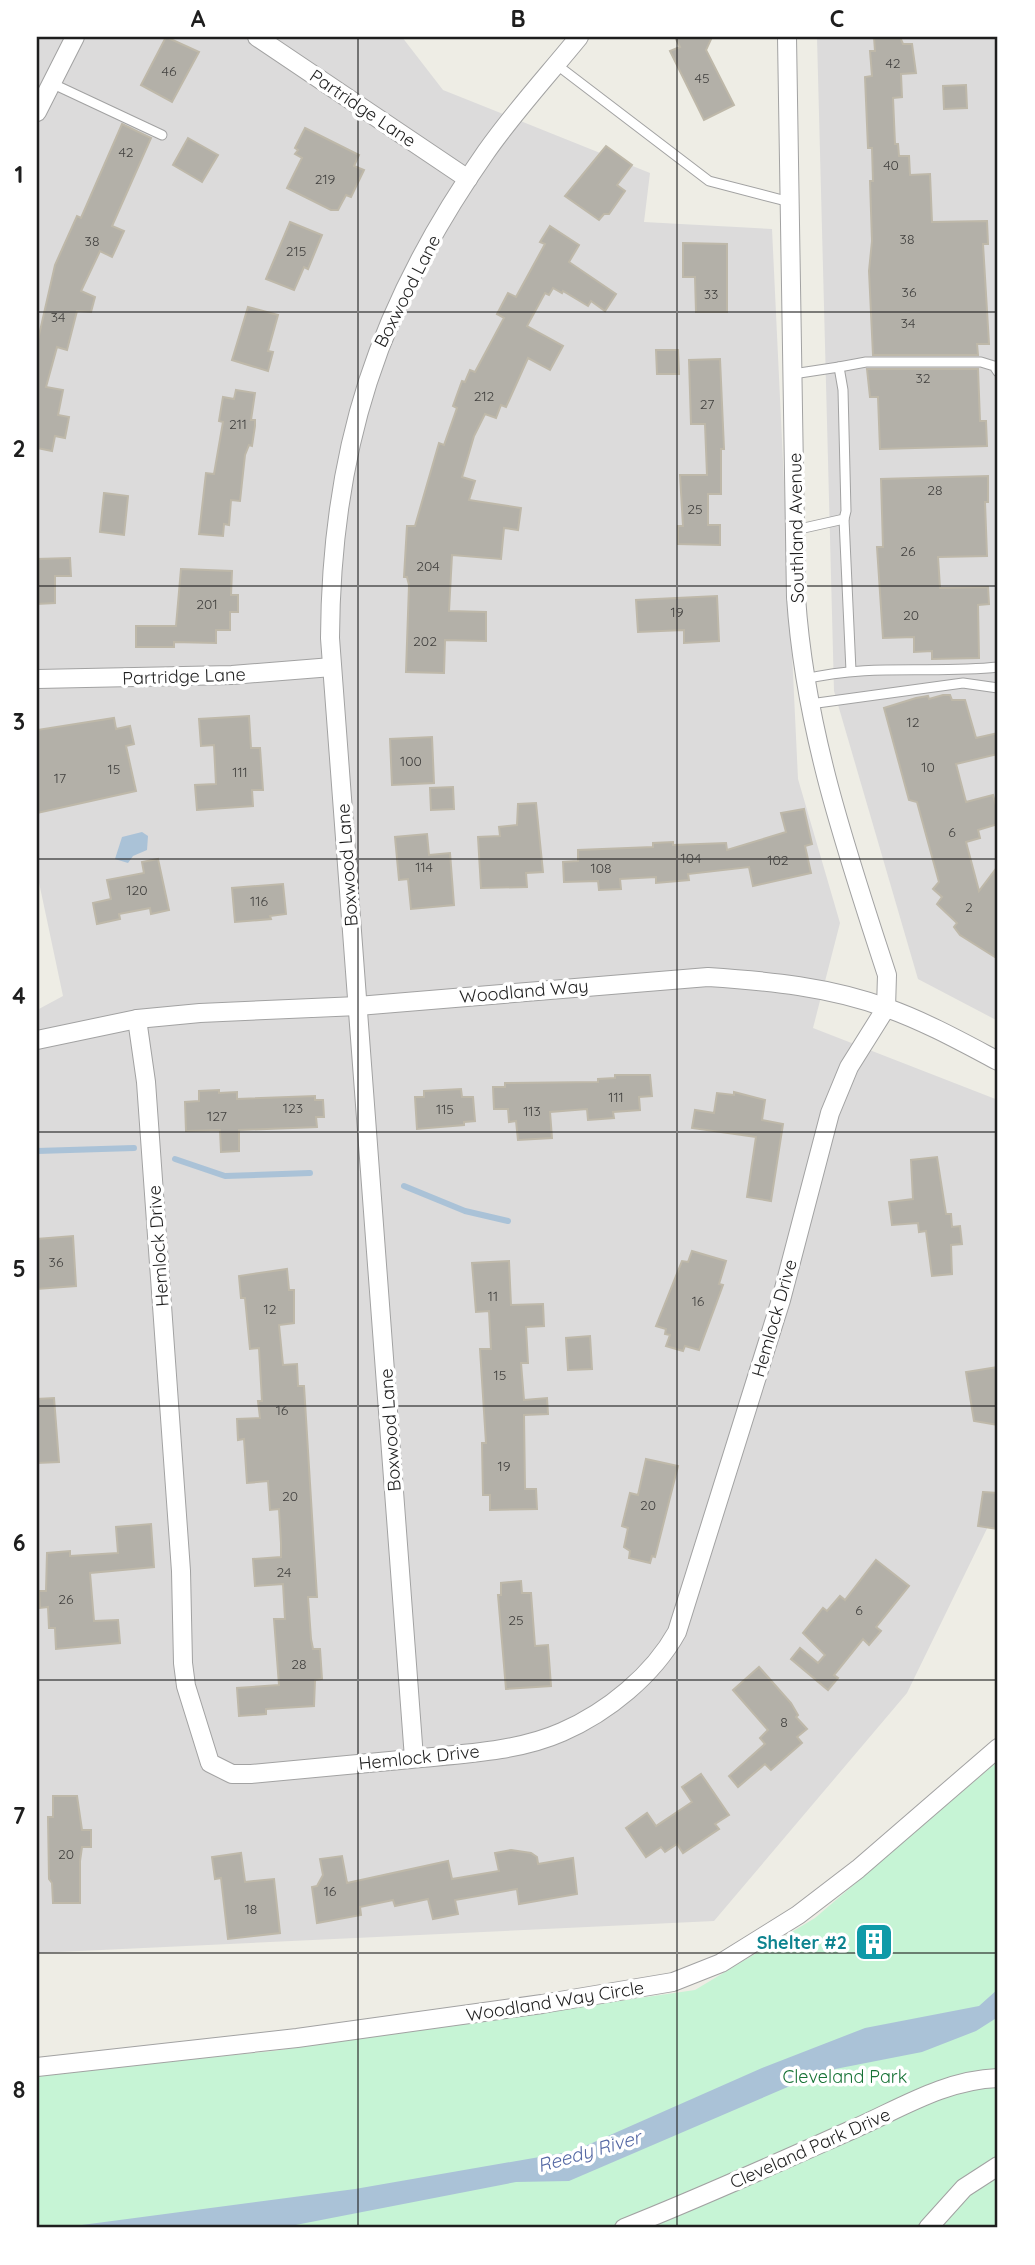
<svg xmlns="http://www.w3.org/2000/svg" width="1035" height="2265" font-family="Quicksand,sans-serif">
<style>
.residential{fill:#dcdbdb}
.park{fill:#c6f4d5}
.water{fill:#aac2d7}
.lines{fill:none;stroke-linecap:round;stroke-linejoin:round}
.stream{stroke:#aac2d7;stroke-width:6}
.building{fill:#b3b0a8;stroke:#beb8a9;stroke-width:2}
.lane-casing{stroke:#a2a2a2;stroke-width:11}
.street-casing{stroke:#a2a2a2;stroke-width:20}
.lane{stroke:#fff;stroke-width:9}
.street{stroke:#fff;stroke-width:18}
.grid{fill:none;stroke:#1e1e1e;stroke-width:2;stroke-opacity:0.55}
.labels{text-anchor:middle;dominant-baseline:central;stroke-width:7;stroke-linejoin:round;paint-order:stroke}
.number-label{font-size:14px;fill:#434240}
.street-label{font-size:18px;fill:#1e1e1e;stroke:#fff}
.culture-label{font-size:18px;font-weight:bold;fill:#0d838f;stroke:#fff;text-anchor:end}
.park-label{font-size:18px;fill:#167235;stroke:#fff}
.water-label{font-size:19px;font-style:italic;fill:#5468a4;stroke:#fff}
.neatline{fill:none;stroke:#1e1e1e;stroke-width:2.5}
.grid-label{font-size:23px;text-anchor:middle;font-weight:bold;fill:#1e1e1e}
</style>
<rect width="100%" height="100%" fill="#eeede5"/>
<g class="residential">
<polygon points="37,37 402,37 443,90 650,173 644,222 772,229 798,779 840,923 813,1028 998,1100 998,1506 907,1693 714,1921 37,1953 37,1010 63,996 37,873"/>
<polygon points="817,37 998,37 998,1021 918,979 834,691"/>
</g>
<polygon class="park" points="998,1761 998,2228 932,2228 923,2220 917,2228 37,2228 37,2075 273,2051 695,1990 815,1918"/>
<g class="water">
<polygon points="142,832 148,836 147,850 133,856 128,863 115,859 122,837"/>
<polygon points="998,1989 998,2017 976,2031 922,2052 825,2071 569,2181 516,2182 280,2228 59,2228 355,2189 574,2151 762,2068 865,2028 979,2006"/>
</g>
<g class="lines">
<g class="stream">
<polyline points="37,1151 134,1148"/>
<polyline points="175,1159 225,1176 310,1173"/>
<polyline points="404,1186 465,1211 508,1221"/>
</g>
</g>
<g class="building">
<polygon points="166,37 199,52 172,102 141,85"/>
<polygon points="675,37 712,37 706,50 734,105 704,120 670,51 680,47"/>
<polygon points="874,37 900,37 903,44 912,44 916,73 901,74 902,97 893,98 895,144 898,144 899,156 909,156 910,175 930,174 932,222 987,221 988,244 983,244 989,344 977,344 978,355 873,355 869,271 872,241 870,181 873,181 872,148 868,148 865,77 872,76 870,51 875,51"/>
<polygon points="966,85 967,108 944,109 943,86"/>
<polygon points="122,124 151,138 112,226 124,231 112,257 100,251 81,291 95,297 91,312 77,311 67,350 57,347 46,387 63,390 58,415 69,417 65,438 55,436 52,451 37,448 37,344 55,265 77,216 81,218"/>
<polygon points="305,128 359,155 354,166 364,170 351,197 346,195 338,210 331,210 287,188 302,158 295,154 298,150 295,148"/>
<polygon points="188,138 218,155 202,182 173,165"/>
<polygon points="606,146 632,165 617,185 625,191 609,214 604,214 599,220 565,196"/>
<polygon points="290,222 322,235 308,269 304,267 294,290 266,279"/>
<polygon points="550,226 579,245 569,262 616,294 605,311 591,301 588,306 563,291 562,293 553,288 549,295 545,293 527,326 563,346 550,370 528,358 506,407 501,405 496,418 485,414 474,436 462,477 475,481 469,500 521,508 518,530 504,528 501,559 452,555 449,611 486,612 486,641 445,640 444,673 406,672 409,585 407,577 404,577 407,526 415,526 439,443 444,445 457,408 453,406 462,381 465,382 470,370 475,372 504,318 497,314 508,293 516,297 545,244 540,242"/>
<polygon points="683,243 727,244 727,312 696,312 695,277 683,277"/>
<polygon points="248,307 278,315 268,351 273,352 268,371 232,360"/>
<polygon points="656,350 678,350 679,374 657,374"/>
<polygon points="720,359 724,449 721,449 721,494 708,494 708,525 720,525 720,545 678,544 678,526 683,526 680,475 707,475 705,424 691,424 689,360"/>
<polygon points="867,369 978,369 980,421 986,421 987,446 880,449 878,397 870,397"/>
<polygon points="236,390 255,393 251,420 255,420 255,426 252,446 249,445 245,455 240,501 231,500 229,525 224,524 223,536 199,534 206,473 214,474 223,422 219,421 223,397 234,399"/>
<polygon points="988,476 988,502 985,502 987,556 938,557 940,588 988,587 989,604 978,605 979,658 932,659 932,651 914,652 914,637 883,638 877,547 883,547 881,479"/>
<polygon points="104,493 128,496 124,535 100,532"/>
<polygon points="70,558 71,576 55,576 55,603 37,604 37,559"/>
<polygon points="181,569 232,571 231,595 238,595 238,612 230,612 230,630 216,630 216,643 174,642 174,647 136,647 136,626 176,626"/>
<polygon points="717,596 719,641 684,643 684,630 638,632 636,600"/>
<polygon points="943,695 950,695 952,700 965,700 976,738 998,733 998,754 956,764 966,802 993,795 998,813 998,824 978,830 980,838 966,842 979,891 998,866 998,959 960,935 954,927 957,923 937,904 942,897 933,889 939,882 917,802 909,800 884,708 916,698 928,696 929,699"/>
<polygon points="249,716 251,748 260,748 263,790 252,790 253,806 197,810 195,785 216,784 214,745 201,746 199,719"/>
<polygon points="114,718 116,729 130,726 134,744 126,746 136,791 37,813 37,730"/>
<polygon points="432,737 434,783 392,785 390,739"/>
<polygon points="453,787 454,809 431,810 430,788"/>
<polygon points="536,803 543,872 526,873 527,887 481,888 478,837 500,836 499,827 517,825 518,804"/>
<polygon points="804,809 812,844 805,846 811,873 753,886 749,867 688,874 689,880 656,883 656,877 620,879 621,889 599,890 598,881 564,882 563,862 578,861 578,850 653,847 653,843 673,842 673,845 726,843 727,850 786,832 781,813"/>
<polygon points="427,834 429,855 450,853 454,905 411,909 408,879 399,880 395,837"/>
<polygon points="158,859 169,910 151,914 150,908 119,914 120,919 97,924 93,903 111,899 107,880 144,873 142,862"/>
<polygon points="283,884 286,914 270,916 271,919 235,922 232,888"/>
<polygon points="615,1075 650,1075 652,1096 639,1097 640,1110 613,1112 614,1118 588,1120 587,1109 550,1112 552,1138 518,1140 516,1121 509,1122 508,1109 494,1109 493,1087 505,1087 505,1083 598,1082 598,1079 615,1078"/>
<polygon points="461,1089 462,1097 473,1097 475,1121 464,1122 464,1125 417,1129 415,1097 424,1097 424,1091"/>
<polygon points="219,1090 219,1093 237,1092 237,1099 315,1096 315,1100 323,1100 324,1117 316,1117 317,1127 239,1130 239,1151 221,1152 220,1130 186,1131 185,1102 199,1101 199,1091"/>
<polygon points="734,1092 765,1100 762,1120 783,1124 771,1201 747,1197 756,1137 692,1128 695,1110 714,1113 717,1093 734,1095"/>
<polygon points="937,1157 946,1214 951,1214 952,1227 960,1226 962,1244 951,1245 952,1274 932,1276 926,1231 919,1232 918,1223 892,1225 889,1202 913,1199 911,1160"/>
<polygon points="73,1236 76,1286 37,1289 37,1239"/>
<polygon points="692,1251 726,1261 719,1284 723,1285 699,1350 685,1346 683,1351 666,1346 670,1335 665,1334 666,1329 656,1326 682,1261 688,1262"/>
<polygon points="509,1261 511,1305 543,1304 544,1326 526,1327 528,1363 521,1363 524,1400 547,1398 548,1414 524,1415 525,1489 536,1489 537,1509 490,1510 490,1495 483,1495 482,1443 486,1443 480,1349 491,1349 489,1311 476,1312 472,1263"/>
<polygon points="287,1269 289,1290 294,1290 294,1323 279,1325 283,1365 297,1364 298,1386 304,1386 317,1597 308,1597 311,1639 313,1649 320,1649 322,1679 315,1680 314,1706 266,1709 266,1714 239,1716 237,1688 279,1685 274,1619 285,1619 283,1584 255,1586 253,1559 281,1557 281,1543 279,1509 270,1510 268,1481 247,1483 244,1439 238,1440 237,1419 260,1418 258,1401 262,1401 259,1348 250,1349 245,1298 241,1298 239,1276"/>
<polygon points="590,1336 592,1369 568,1370 566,1338"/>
<polygon points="998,1367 998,1425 974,1421 966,1372"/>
<polygon points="54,1398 59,1462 37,1463 37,1399"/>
<polygon points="646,1459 678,1466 655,1557 652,1556 650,1563 629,1558 630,1551 624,1547 628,1528 622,1526 630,1493 638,1495"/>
<polygon points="983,1492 998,1493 998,1529 978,1526"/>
<polygon points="151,1524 154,1567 90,1573 94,1621 118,1620 120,1643 56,1649 55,1628 49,1628 48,1607 40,1608 39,1591 46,1591 47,1553 70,1551 70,1556 118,1553 116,1527"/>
<polygon points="876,1560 909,1586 876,1627 881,1631 869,1645 863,1639 834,1675 838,1678 828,1690 791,1659 800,1648 818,1663 825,1655 803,1633 823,1608 827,1611 840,1596 845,1600"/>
<polygon points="521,1581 522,1593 531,1593 535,1646 548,1645 551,1686 506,1689 498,1595 501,1595 501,1583"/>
<polygon points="759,1667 791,1703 798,1715 796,1717 807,1729 797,1737 802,1743 771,1770 765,1764 738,1787 729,1776 765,1744 760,1738 768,1730 733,1690"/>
<polygon points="701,1774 729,1815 715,1824 719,1829 683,1853 677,1844 665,1852 661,1847 646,1857 626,1828 647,1813 656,1826 692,1802 682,1787"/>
<polygon points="53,1796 77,1796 82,1830 91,1830 91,1847 82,1847 80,1861 80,1903 53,1903 52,1883 49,1879 48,1817 53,1817"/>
<polygon points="511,1850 531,1853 537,1857 538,1864 573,1858 577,1894 519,1904 517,1889 455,1900 458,1914 433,1919 428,1899 395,1906 393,1900 360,1907 361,1915 317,1923 312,1887 317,1886 323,1875 320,1859 342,1856 347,1883 448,1861 452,1879 499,1871 495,1853"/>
<polygon points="241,1853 245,1882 274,1879 280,1933 228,1939 221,1878 215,1879 212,1857"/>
<polygon points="878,1928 889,1945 871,1957 860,1939"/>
</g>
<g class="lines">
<defs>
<g id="lane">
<polyline points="557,65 709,181 790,202"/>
<polyline points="51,83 162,135"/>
<polyline points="839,367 866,362 981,362 994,366 998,372"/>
<polyline points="793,374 839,367 843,390 846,511 844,519 795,530"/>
<polyline points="844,519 851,671"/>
<path d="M805,679c68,-16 127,-5 193,-12"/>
<polyline points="810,704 963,683 998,688"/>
</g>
<g id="street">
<polyline points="257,37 468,179"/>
<polyline points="37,112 75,37"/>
<polyline points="37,679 232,675 332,667"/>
<path d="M137,1019l9,63 35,489 2,92 3,23 24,77 22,11h19c54,-5 107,-10 160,-15 49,-5 106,-7 151,-27 46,-20 91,-57 115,-100l104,-332 49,-187 19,-46 37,-59 1,-33c-41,-126 -82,-245 -91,-378l-9,-560"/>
<path d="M37,1040l100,-21 63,-6 158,-7 350,-29c61,4 122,10 179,31 39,14 75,34 111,53"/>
<path d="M414,1758l-84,-1120c1,-189 48,-332 156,-486 28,-40 62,-77 93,-115"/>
<polyline points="37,2067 297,2038 542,2004 673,1982 721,1963 798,1915 858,1869 998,1748"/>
<path d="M624,2228c76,-30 151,-64 225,-97 49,-21 94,-51 149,-53"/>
<polyline points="928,2228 964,2188 998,2166"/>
</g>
</defs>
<use href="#lane" class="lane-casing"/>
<use href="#street" class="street-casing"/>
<use href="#lane" class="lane"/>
<use href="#street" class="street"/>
</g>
<path class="grid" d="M358,37v2191M677,37v2191M37,312h961M37,586h961M37,859h961M37,1132h961M37,1406h961M37,1680h961M37,1953h961"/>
<defs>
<symbol id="building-square" viewBox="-11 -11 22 22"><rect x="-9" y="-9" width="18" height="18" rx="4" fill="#0f9aa8" stroke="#fff"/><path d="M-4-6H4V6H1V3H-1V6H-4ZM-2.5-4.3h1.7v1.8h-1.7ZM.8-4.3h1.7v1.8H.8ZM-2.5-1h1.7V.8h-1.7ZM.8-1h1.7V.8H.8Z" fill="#fff"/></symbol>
</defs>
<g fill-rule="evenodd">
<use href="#building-square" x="852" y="1920" width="44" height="44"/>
</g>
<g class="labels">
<g class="number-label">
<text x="893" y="63">42</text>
<text x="169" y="71">46</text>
<text x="702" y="78">45</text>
<text x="126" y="152">42</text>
<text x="891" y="165">40</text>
<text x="325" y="179">219</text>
<text x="907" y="239">38</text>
<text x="92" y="241">38</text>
<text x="296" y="251">215</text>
<text x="909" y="292">36</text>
<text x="711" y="294">33</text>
<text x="58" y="317">34</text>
<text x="908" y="323">34</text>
<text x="923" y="378">32</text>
<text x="484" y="396">212</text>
<text x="707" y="404">27</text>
<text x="238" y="424">211</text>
<text x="935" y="490">28</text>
<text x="695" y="509">25</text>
<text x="908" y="551">26</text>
<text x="428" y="566">204</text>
<text x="207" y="604">201</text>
<text x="677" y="612">19</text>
<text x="911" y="615">20</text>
<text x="425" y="641">202</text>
<text x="913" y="722">12</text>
<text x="411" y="761">100</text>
<text x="928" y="767">10</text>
<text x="114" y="769">15</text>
<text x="240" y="772">111</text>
<text x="60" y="778">17</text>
<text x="952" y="832">6</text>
<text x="691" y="858">104</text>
<text x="778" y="860">102</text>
<text x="424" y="867">114</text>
<text x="601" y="868">108</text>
<text x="137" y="890">120</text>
<text x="259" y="901">116</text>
<text x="969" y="907">2</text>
<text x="616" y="1097">111</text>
<text x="293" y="1108">123</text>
<text x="445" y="1109">115</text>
<text x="532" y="1111">113</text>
<text x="217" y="1116">127</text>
<text x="56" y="1262">36</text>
<text x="493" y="1296">11</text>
<text x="698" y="1301">16</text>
<text x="270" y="1309">12</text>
<text x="500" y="1375">15</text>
<text x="282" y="1410">16</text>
<text x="504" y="1466">19</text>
<text x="290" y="1496">20</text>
<text x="648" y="1505">20</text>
<text x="284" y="1572">24</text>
<text x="66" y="1599">26</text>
<text x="859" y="1610">6</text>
<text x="516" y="1620">25</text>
<text x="299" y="1664">28</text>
<text x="784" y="1722">8</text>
<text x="66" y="1854">20</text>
<text x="330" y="1891">16</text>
<text x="251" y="1909">18</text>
</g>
<g class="street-label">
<text transform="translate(363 108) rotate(34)">Partridge Lane</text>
<text transform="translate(407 291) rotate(-63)">Boxwood Lane</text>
<text transform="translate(796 528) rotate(-91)">Southland Avenue</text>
<text transform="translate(184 676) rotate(-2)">Partridge Lane</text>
<text transform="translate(347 865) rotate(-94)">Boxwood Lane</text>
<text transform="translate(524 991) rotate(-5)">Woodland Way</text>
<text transform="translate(158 1246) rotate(-94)">Hemlock Drive</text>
<text transform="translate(774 1318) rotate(-74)">Hemlock Drive</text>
<text transform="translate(390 1430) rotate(-94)">Boxwood Lane</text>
<text transform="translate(419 1757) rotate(-6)">Hemlock Drive</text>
<text transform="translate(555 2001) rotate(-9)">Woodland Way Circle</text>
<text transform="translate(810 2148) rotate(-24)">Cleveland Park Drive</text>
</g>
<g class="culture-label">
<text x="847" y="1942">Shelter #2</text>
</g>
<g class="park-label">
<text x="845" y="2076">Cleveland Park</text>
</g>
<g class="water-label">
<text transform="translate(589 2151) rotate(-16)">Reedy River</text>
</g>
</g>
<rect width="1035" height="2265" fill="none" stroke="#ffffff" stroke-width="77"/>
<rect x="38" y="38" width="958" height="2188" class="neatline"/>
<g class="grid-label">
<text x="198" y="27">A</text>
<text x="518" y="27">B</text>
<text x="837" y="27">C</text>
<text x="19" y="183">1</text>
<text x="19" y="457">2</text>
<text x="19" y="730">3</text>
<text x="19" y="1004">4</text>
<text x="19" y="1277">5</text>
<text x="19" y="1551">6</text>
<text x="19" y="1824">7</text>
<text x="19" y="2098">8</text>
</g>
</svg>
